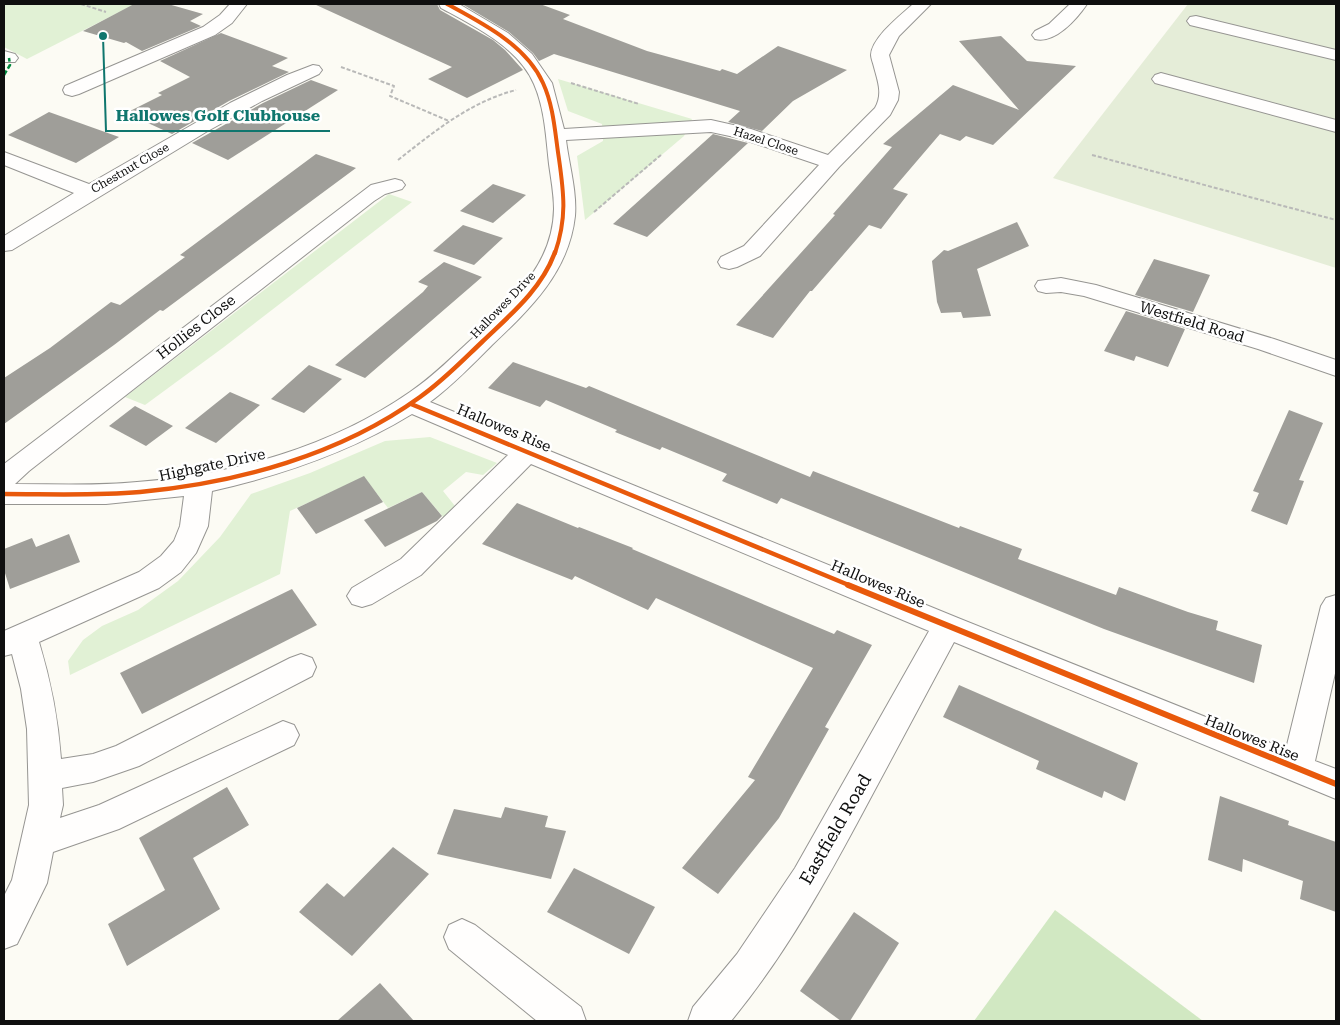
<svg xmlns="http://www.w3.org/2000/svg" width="1340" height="1025" font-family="'Roboto Serif',serif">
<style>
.green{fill:#e1f1d5}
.forest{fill:#d1e8c2}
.cemetery{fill:#e5edd8}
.building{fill:#9f9e99}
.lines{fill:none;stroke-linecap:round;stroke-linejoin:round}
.minor-casing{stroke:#969592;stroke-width:2}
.path{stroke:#b9b9b8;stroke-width:2;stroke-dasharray:4 2;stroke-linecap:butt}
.minor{fill:#fffefd;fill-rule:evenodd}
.quiet{stroke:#00873e;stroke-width:2.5;stroke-dasharray:5 2.5;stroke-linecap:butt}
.cycleway-far2-casing{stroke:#fff;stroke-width:5.5}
.cycleway-far1-casing{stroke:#fff;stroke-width:8}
.cycleway-casing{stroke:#fff;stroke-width:9}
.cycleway-far2{stroke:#e8590c;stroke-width:4}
.cycleway-far1{stroke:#e8590c;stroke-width:4.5}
.cycleway{stroke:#e8590c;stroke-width:6}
.labels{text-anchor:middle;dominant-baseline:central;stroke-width:5;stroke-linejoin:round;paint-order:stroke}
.far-street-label{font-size:12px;fill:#0f0f0f;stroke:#fff}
.street-label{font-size:15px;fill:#0f0f0f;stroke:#fff}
.near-street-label{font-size:18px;fill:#0f0f0f;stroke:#fff}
.leader{fill:none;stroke:#0f766e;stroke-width:2}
.callout-dot{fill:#0f766e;stroke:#fff;stroke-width:2}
.callout-label{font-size:16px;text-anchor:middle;font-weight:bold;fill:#0f766e;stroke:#fff;stroke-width:5;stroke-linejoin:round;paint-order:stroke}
</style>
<rect width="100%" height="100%" fill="#fcfbf4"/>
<g class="green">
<polygon points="4,4 135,4 27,59 4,47"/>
<polygon points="558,79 692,119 684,136 585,220 577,156 603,141 602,124 568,111"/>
<polygon points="389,194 412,202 224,347 145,405 125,397"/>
<polygon points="430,437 497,463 483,475 466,472 443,491 455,506 444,518 422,492 388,508 364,477 290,511 280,574 70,675 68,661 83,640 102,626 138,610 178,581 220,537 251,494 310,473 385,441"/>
</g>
<polygon class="forest" points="1055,910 1203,1021 974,1021"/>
<polygon class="cemetery" points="1188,4 1336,4 1336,268 1053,178"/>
<g class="building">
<polygon points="134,4 168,4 203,14 190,21 201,26 142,51 126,42 124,43 83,31"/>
<polygon points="314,4 437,4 440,10 493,40 505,50 523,70 467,98 428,79 452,67"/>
<polygon points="462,4 540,4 570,15 563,19 647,51 720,71 722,69 737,74 778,46 847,70 793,101 762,131 728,122 740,111 554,54 539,61 533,53 509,32"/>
<polygon points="221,33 288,58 272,66 289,72 229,101 172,134 126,113 162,95 158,93 190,77 160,61"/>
<polygon points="1001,36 1027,61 1076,66 993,145 966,136 960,141 940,134 893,189 908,194 881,229 869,225 812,291 810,291 773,338 736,325 835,215 833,214 892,147 883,144 953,85 1019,110 959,41"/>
<polygon points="311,80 338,90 228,160 192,143 263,103"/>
<polygon points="49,112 119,137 76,163 8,135"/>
<polygon points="713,134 748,143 647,237 613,224"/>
<polygon points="316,154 356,168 163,311 160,310 114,345 4,424 4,378 50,348 111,302 120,305 185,257 180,255"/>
<polygon points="493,184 526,195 493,223 460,211"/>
<polygon points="1017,222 1029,246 977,269 991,316 963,318 961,312 941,313 937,302 932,261 944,250 948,251"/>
<polygon points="463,225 503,238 474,265 433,251"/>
<polygon points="1154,259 1210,275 1193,312 1135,295"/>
<polygon points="444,262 482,277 365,378 335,365 423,292 428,286 418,282"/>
<polygon points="1126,311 1185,329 1168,367 1136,356 1134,361 1104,351"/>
<polygon points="513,362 586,388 589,386 810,477 813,471 959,528 960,526 1022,549 1018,559 1116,595 1119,587 1188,612 1218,621 1216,630 1262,645 1254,683 1104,629 781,498 777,504 722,481 727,474 662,447 660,450 615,432 617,430 546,400 540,407 488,388"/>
<polygon points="309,365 342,379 304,413 271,399"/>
<polygon points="230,392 260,405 216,443 185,428"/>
<polygon points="135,406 173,426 146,446 109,426"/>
<polygon points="1289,410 1323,423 1299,480 1304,481 1287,525 1251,511 1259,493 1253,491"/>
<polygon points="364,476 383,502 316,534 297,508"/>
<polygon points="422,492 442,516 437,521 385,547 364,520"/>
<polygon points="517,503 578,528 579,527 633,548 632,549 834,634 837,630 872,645 825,727 829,729 779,818 718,894 682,868 755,780 748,777 813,668 656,598 648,610 575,576 572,580 482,544"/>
<polygon points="69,534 80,562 10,589 4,570 4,549 32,538 36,547"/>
<polygon points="292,589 317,625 142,714 120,673"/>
<polygon points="959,685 1138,763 1125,801 1104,791 1102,798 1036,769 1039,761 943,717"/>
<polygon points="227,787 249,825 193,858 220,909 127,966 108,924 165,890 139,838"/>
<polygon points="1220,796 1289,821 1288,825 1336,842 1336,912 1300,899 1303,881 1243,859 1242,872 1208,860"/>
<polygon points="505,807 548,816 545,827 566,831 551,879 437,854 454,809 501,818"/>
<polygon points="393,847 429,874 352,956 299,912 327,883 344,897"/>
<polygon points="574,868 655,907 629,954 547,912"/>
<polygon points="854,912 899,943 850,1021 841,1021 800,991"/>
<polygon points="380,983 414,1021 337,1021"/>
</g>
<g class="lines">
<defs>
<g id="minor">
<polygon points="230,4 247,4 232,23 215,35 79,94 72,96 65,94 63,90 65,86 203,27 220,15"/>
<path d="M439,4h20l49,29 24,21 20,29 12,46 147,-9 40,9 77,26 47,-47c8,-14 3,-26 -1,-41 -1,-4 -3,-9 -3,-12 1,-18 30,-40 42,-51h18l-32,32 -10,19 10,37 -1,8 -8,15 -51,52 -79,89 -23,11 -8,2 -8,-2 -3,-5 3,-5 23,-11 75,-81 -80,-27 -28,-6 -145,8c3,25 11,51 9,76 -6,56 -45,93 -83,129 -20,20 -39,40 -62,57l528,216 328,131 35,-143 5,-8 10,-3v74l-21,92 21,8v30l-382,-157c-28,52 -56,105 -84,157 -41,77 -83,154 -139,222h-43l5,-14 44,-53 58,-86 134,-237 -398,-167 -110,111 -49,29 -10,3 -10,-3 -5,-8 5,-8 49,-29 107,-104 -96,-41c-62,38 -129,61 -200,77l-4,35 -12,27 -15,19 -22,16 -120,54c12,40 19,75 22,117l32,-5 23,-8 174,-88 11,-4 11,4 4,9 -4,9 -173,90 -46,16 -31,6 1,17 -3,13 39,-13 184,-84 11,4 5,10 -5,10 -175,84 -66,23 -6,31 -30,61 -13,5v-53l8,-16 17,-75 -2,-76 -6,-40 -9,-35 -8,2v-25l135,-59 22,-16 13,-15 6,-15 4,-30 -78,8h-102v-40l367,-279 24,-6 7,2 3,4 -3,4 -17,5 -11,7 -345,270 -14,13c41,0 82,2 122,-2 95,-7 194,-35 273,-90 24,-16 44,-37 65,-56 37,-36 78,-71 79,-127 0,-15 -3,-30 -5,-45 -3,-26 -4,-55 -15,-80 -16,-37 -60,-58 -93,-76z"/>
<path d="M1070,4h17c-10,15 -32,40 -52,35l-3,-4 3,-4 14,-7z"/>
<polygon points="1196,16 1336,50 1336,60 1190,25 1187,21 1190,17"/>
<polygon points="4,51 15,54 18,58 15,62 4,62"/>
<polygon points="313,65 319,66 322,70 319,74 262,101 206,132 12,250 4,251 4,236 74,193 4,165 4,152 89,184 230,103 287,75"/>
<polygon points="1161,73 1336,120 1336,132 1155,83 1152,79 1155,75"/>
<polygon points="1061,278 1096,285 1274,339 1336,360 1336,376 1258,349 1084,296 1061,292 1046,293 1038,291 1035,286 1038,281"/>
<polygon points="462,919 475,925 581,1007 586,1021 537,1021 449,949 444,937 449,925"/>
</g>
</defs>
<use href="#minor" class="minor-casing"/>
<g class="path">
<polyline points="81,4 106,12"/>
<polyline points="341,67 394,86 390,96 449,121"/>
<polyline points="571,83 639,104"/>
<polyline points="1092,155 1336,220"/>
<path d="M398,160c37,-29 72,-58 118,-70"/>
<polyline points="594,212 662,154"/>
</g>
<use href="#minor" class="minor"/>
<polyline class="quiet" points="4,75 10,65 9,58"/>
<defs>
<path id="cycleway-far2" d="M447,4c35,19 79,41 96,79 11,24 12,51 16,76 5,35 8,59 -4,94"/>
<g id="cycleway-far1">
<polyline points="411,404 851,586"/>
<path d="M4,494c45,0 91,2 136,-2 97,-9 200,-37 280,-95 23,-16 42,-36 62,-55 27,-26 60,-53 73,-90"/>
</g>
<polyline id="cycleway" points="848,585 1336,784"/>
</defs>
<use href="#cycleway-far2" class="cycleway-far2-casing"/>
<use href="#cycleway-far1" class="cycleway-far1-casing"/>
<use href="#cycleway" class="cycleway-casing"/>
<use href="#cycleway-far2" class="cycleway-far2"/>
<use href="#cycleway-far1" class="cycleway-far1"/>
<use href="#cycleway" class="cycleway"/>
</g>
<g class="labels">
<g class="far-street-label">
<text transform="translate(766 141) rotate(18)">Hazel Close</text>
<text transform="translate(130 168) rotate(-30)">Chestnut Close</text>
<text transform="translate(503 305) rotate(-46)">Hallowes Drive</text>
</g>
<g class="street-label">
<text transform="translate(1192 322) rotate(17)">Westfield Road</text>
<text transform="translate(196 327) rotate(-38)">Hollies Close</text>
<text transform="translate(504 428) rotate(23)">Hallowes Rise</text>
<text transform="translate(212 465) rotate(-12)">Highgate Drive</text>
<text transform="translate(878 584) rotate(23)">Hallowes Rise</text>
<text transform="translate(1252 738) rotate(22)">Hallowes Rise</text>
</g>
<g class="near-street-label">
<text transform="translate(835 829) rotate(-60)">Eastfield Road</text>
</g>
</g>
<path class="leader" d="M103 36L106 131H330"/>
<circle class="callout-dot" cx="103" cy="36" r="5"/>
<g class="callout-label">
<text x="218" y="121">Hallowes Golf Clubhouse</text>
</g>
<rect width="1340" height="1025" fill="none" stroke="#0f0f0f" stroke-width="10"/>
</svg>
